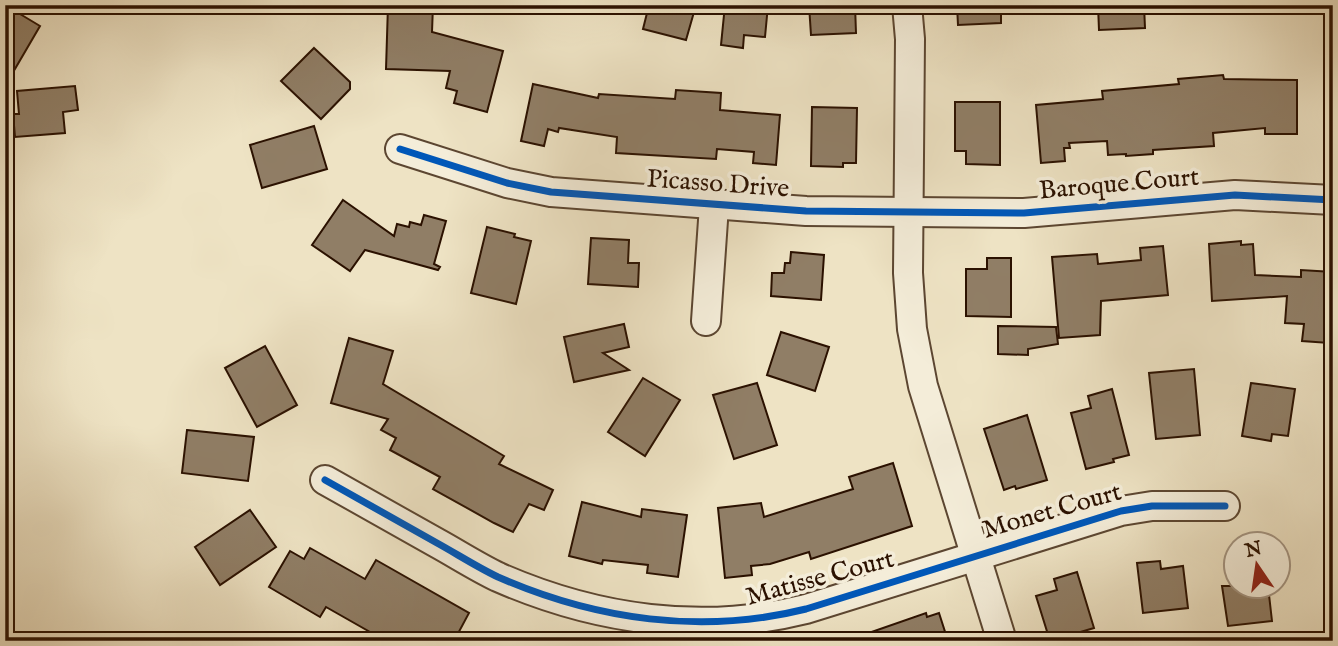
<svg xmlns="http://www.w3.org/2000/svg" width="1338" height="646" font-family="'IM FELL English',serif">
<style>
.building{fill:#907e66;stroke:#2b1100;stroke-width:2}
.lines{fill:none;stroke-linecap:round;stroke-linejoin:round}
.minor-casing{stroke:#5c4631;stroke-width:32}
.minor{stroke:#f4edd9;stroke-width:28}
.cycleway-casing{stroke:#f4edd9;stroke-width:11}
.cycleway{stroke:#0057b8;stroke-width:7}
.labels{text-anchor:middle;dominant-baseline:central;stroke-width:7;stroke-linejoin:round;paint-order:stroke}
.street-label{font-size:26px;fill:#2b1100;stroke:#f4edd9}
</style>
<rect width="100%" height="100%" fill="#eee3c4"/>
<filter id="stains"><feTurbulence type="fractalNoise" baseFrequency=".00286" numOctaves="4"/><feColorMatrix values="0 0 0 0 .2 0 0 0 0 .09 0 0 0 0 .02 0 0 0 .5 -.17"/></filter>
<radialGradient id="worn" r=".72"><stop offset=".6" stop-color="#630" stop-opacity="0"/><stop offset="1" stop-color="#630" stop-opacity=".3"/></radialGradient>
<g class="building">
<polygon points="5,5 40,26 5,86"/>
<polygon points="388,5 433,5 432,32 503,51 487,112 454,103 457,91 446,88 450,71 386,69"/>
<polygon points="649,5 696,5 686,40 643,29"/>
<polygon points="725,5 768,5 765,37 744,35 743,48 721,45"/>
<polygon points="809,5 855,5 856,33 811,35"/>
<polygon points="957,5 1001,5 1001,23 958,25"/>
<polygon points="1098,5 1144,5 1145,28 1099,30"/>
<polygon points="314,48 350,82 350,89 321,119 281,81"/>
<polygon points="1223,75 1224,79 1297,80 1297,134 1265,134 1265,128 1213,133 1214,146 1153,150 1153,154 1126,156 1126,154 1108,155 1107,141 1069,143 1070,148 1064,148 1065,161 1041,163 1036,105 1103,99 1102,91 1179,84 1178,79"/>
<polygon points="533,84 598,98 599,94 675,99 676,90 721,93 720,110 780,115 776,165 753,163 754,152 717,149 716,159 616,153 617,137 559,128 558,132 548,129 544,146 521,141"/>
<polygon points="75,86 78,110 63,112 65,133 15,137 13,114 19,114 17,91"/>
<polygon points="955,102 1000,102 1000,165 966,164 966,151 955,151"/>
<polygon points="812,107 857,108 856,163 843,163 843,167 811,166"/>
<polygon points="314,126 327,169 262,188 250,145"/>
<polygon points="343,200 394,236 397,224 409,227 410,222 421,225 424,215 446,221 434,264 440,267 438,270 365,250 350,271 312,245"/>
<polygon points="487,227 515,234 514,237 531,241 516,304 471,293"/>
<polygon points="591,238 629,240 628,263 639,263 638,287 588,284"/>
<polygon points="1241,241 1241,245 1253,244 1255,275 1301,277 1301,270 1333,272 1329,343 1302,341 1304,324 1285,323 1287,296 1212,301 1209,244"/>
<polygon points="1163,246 1168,295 1101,301 1100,335 1059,338 1052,257 1097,254 1098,264 1141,260 1140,248"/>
<polygon points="791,252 824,255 821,300 771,296 772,273 784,273 785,263 790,263"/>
<polygon points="987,258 1011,258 1011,317 966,316 966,269 987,269"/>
<polygon points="624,324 629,347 603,353 629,370 574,382 564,337"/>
<polygon points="998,326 1056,327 1058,344 1028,349 1028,355 998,354"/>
<polygon points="781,332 829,347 815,391 767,375"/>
<polygon points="349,338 393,351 383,384 504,456 499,464 553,490 544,510 529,504 513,532 494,523 433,489 440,477 390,450 396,438 381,430 388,419 331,403"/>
<polygon points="265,346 297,405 257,427 225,368"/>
<polygon points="1194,369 1200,435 1156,439 1149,373"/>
<polygon points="643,378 680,400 645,456 608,432"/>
<polygon points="757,383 777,445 734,459 713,395"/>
<polygon points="1251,383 1295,389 1288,436 1272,434 1271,441 1242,436"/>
<polygon points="1112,389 1129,455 1113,459 1114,462 1086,469 1071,413 1091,408 1088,396"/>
<polygon points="1027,415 1047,480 1016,489 1015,486 1004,490 984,429"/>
<polygon points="187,430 254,437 248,481 182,473"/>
<polygon points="893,463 912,526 811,559 809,552 770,564 751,566 752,575 725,578 718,508 761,503 764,517 853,489 849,477"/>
<polygon points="582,502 641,517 642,509 687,515 678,577 647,573 648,565 603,560 602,564 569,556"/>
<polygon points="250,510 276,547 220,585 195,547"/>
<polygon points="310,548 365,579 376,560 469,613 454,641 386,641 326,607 320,617 269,587 290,551 304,559"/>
<polygon points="1160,561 1161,569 1183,566 1188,608 1143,613 1137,563"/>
<polygon points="1077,572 1094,628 1050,641 1036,596 1057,590 1054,579"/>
<polygon points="1222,586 1268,586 1272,621 1228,626"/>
<polygon points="926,613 927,617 939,613 948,641 860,641 860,636"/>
</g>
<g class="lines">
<defs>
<g id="minor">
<polyline points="907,5 910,39 908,273 912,329 923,386 1002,641"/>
<polyline points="400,149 507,183 551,192 806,211 1024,213 1235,195 1333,200"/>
<polyline points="706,321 714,206"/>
<path d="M325,480c38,21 75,42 112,63 20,11 40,24 61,34 98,43 204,58 308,32l315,-98 31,-5h73"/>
</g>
</defs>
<use href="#minor" class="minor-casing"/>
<use href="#minor" class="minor"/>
<defs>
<g id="cycleway">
<polyline points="400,149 507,183 551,192 806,211 1024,213 1235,195 1333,200"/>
<path d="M325,480c38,21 75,42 112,63 20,11 40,24 61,34 98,43 204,58 308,32l315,-98 31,-5h73"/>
</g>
</defs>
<use href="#cycleway" class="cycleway-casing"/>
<use href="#cycleway" class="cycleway"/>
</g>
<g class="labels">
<g class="street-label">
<text transform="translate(718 184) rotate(4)">Picasso Drive</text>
<text transform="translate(1119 184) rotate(-5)">Baroque Court</text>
<text transform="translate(1052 511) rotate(-16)">Monet Court</text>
<text transform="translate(820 578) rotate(-15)">Matisse Court</text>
</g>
</g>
<rect width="1338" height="646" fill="none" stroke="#eee3c4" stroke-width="28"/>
<rect x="7" y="7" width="1324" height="632" fill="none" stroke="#2b1100" stroke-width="3.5"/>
<rect x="14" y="14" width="1310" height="618" fill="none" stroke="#2b1100" stroke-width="2"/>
<g transform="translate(1257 565) rotate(347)"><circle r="33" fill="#f4edd9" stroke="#a49582" stroke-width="2"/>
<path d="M0-5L12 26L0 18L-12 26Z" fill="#8f2418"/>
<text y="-10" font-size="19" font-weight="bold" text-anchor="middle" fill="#2b1100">N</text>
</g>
<rect width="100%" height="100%" filter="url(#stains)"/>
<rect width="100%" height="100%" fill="url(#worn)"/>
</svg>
